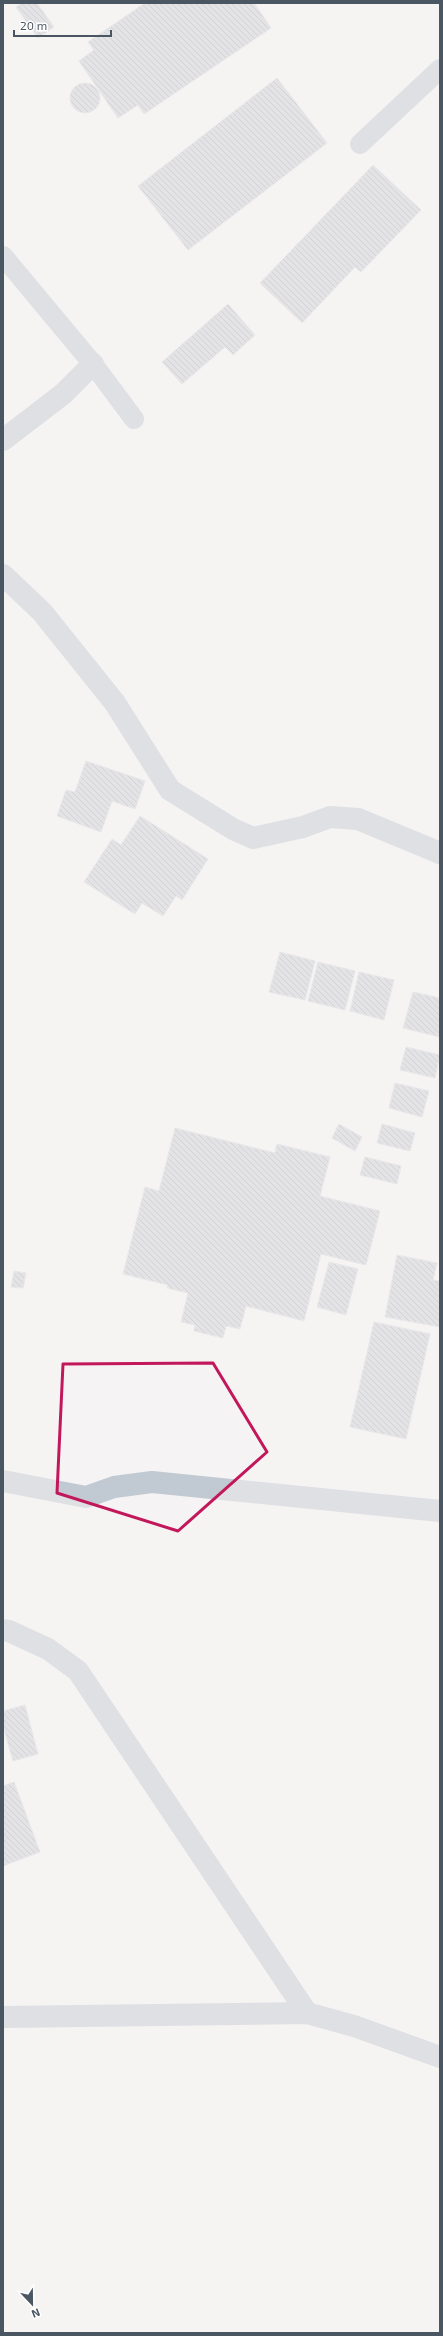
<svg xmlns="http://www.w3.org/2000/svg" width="443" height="2336" font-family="'Exo 2',sans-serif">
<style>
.building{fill:url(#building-back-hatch);stroke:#d7d9de}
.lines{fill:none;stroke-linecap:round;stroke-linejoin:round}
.lane{stroke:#c1cad2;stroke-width:20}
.street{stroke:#c1cad2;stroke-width:22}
.marked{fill:none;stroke:#c2185b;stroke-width:3;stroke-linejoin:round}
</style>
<defs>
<pattern id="building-back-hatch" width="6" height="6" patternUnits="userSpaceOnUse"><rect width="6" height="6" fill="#cdcfd5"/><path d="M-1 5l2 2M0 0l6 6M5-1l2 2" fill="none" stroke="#a8abb0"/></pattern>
</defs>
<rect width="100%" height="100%" fill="#f5f3f3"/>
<g class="building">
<polygon points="22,3 37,3 54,27 38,38 16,7"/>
<polygon points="145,3 254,3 271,28 144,114 138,105 118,118 79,61 94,50 88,42"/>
<polygon points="277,78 327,143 188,250 138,186"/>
<circle cx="85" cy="98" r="15"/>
<polygon points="373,165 421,210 361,272 355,267 302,323 260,283"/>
<polygon points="228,304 255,335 233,355 225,347 182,384 162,362"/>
<polygon points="86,761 145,781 135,809 112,801 101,832 57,816 66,790 75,792"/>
<polygon points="140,816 208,859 182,900 176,896 163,916 142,903 135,914 84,882 112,839 121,845"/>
<polygon points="280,952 315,961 305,1000 269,992"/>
<polygon points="318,962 355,971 345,1010 308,1001"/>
<polygon points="359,972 394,980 384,1020 350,1011"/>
<polygon points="413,992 440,998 440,1037 403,1028"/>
<polygon points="406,1047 440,1055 435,1078 400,1070"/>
<polygon points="395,1083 429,1091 422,1117 389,1108"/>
<polygon points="339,1124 362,1137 355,1151 332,1138"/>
<polygon points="382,1124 415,1133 410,1151 377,1143"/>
<polygon points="175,1128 275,1153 277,1144 330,1157 320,1196 380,1211 366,1265 321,1254 304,1321 246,1306 240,1329 226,1326 223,1338 194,1331 195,1325 181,1322 188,1293 167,1288 168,1285 123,1274 145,1187 159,1191"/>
<polygon points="365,1157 401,1166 397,1184 360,1175"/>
<polygon points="397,1255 437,1263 433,1280 440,1281 440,1327 385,1317"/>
<polygon points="329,1262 358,1269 346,1315 317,1307"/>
<polygon points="14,1271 26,1273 23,1288 11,1287"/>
<polygon points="374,1322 430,1334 406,1439 350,1427"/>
<polygon points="25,1705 38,1754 13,1761 3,1726 3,1711"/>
<polygon points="14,1782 40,1852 3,1866 3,1786"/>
</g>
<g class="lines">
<g class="lane">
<polyline points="360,144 440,69"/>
<polyline points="3,256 93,364 134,419"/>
</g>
<g class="street">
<polyline points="3,440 63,394 93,364"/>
<polyline points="3,575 42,612 115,703 170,790 233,829 253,838 303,827 330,817 358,819 440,853"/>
<polyline points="3,1481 86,1497 114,1487 152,1482 440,1511"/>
<polyline points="3,1630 9,1631 48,1649 78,1671 307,2013"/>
<polyline points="3,2017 307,2013 354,2026 440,2057"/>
</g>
</g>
<path d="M0 0H443V2336H0ZM213,1363l54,89 -89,79 -121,-38 6,-129z" fill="#f5f3f3" fill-opacity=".55" fill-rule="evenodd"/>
<path class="marked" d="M213,1363l54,89 -89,79 -121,-38 6,-129z"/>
<rect width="443" height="2336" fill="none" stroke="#4a5661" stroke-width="8"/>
<g transform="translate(32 2304) rotate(158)" stroke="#ffffff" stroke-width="3" paint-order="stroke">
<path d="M0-3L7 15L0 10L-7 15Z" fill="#4a5661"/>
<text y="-6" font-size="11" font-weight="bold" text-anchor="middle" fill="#4a5661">N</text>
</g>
<path d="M14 30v6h97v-6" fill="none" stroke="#4a5661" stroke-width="2"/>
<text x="20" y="30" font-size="12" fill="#4a5661" stroke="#ffffff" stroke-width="3" paint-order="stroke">20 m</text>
</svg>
